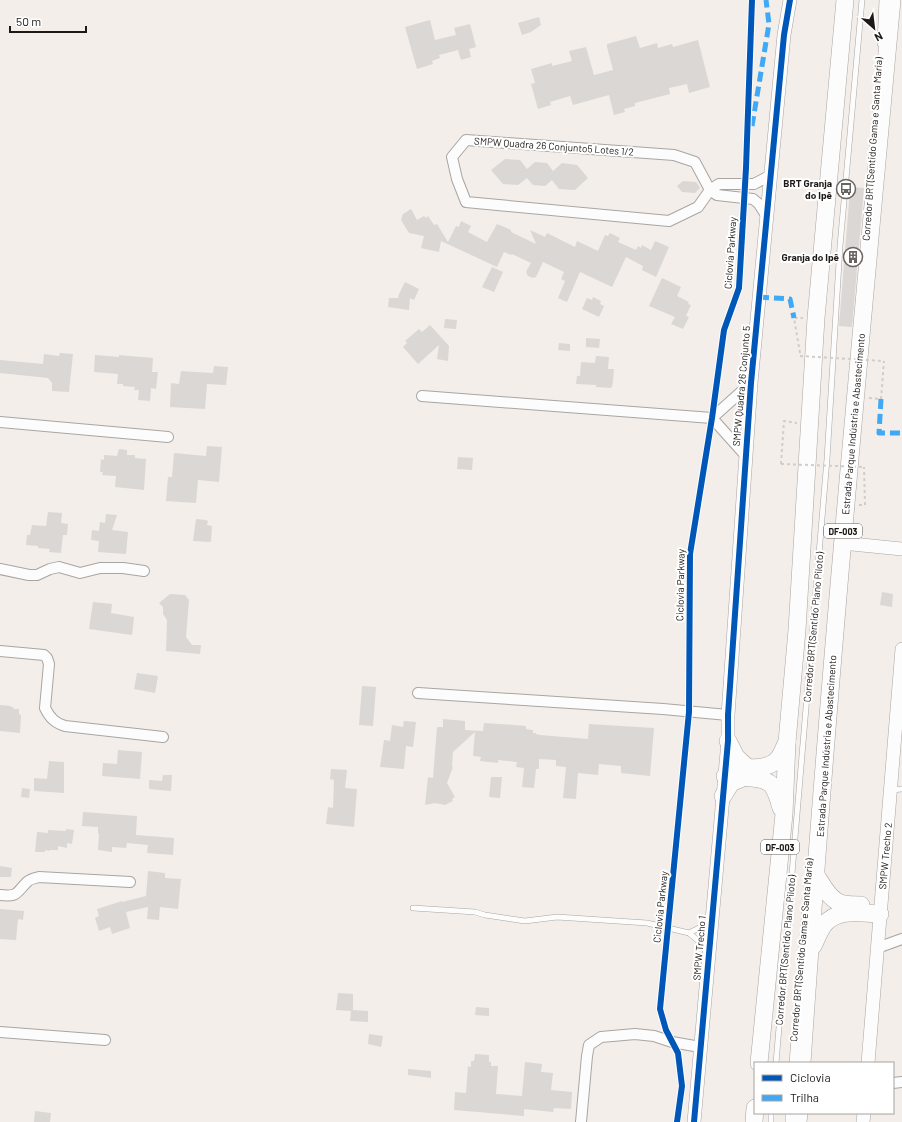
<svg xmlns="http://www.w3.org/2000/svg" width="902" height="1122" font-family="Barlow,sans-serif">
<style>
.building{fill:#dbd7d4}
.lines{fill:none;stroke-linecap:round;stroke-linejoin:round}
.service-casing{stroke:#a9a5a2;stroke-width:6}
.minor-casing{stroke:#a9a5a2;stroke-width:12}
.tertiary-casing{stroke:#a9a5a2;stroke-width:14}
.trunk-casing{stroke:#a9a5a2;stroke-width:18}
.path{stroke:#d0cdcb;stroke-width:2;stroke-dasharray:3 3;stroke-linecap:butt}
.service{stroke:#fdfcfc;stroke-width:5}
.minor{stroke:#fdfcfc;stroke-width:10}
.tertiary{stroke:#fdfcfc;stroke-width:13}
.trunk{stroke:#fdfcfc;stroke-width:17}
.path-bridge{stroke:#d0cdcb;stroke-width:2;stroke-dasharray:3 3;stroke-linecap:butt}
.quiet{stroke:#3fa9f5;stroke-width:5;stroke-dasharray:10 5;stroke-linecap:butt}
.cycleway-casing{stroke:#fff;stroke-width:8}
.cycleway{stroke:#0057b8;stroke-width:6}
.labels{text-anchor:middle;dominant-baseline:central;stroke-width:4;stroke-linejoin:round;paint-order:stroke}
.shield{fill:#fff;stroke:#615e5d;stroke-width:1}
.shield-label{font-size:9px;font-weight:bold;fill:#1d1917}
.street-label{font-size:10px;fill:#1d1917;stroke:#fff}
.poi-label{font-size:10px;font-weight:bold;fill:#1d1917;stroke:#fff;text-anchor:end}
</style>
<rect width="100%" height="100%" fill="#f3eee9"/>
<g class="building">
<polygon points="539,17 541,25 531,32 522,35 518,23"/>
<polygon points="430,20 435,40 456,35 454,28 470,24 476,47 469,49 471,57 461,60 458,50 439,55 440,58 432,61 433,64 417,69 405,27"/>
<polygon points="636,36 640,48 657,43 658,48 672,44 673,47 698,40 710,87 689,93 687,84 669,88 670,94 635,103 635,106 624,109 625,112 614,115 609,95 573,105 570,96 550,102 551,105 538,109 531,84 535,83 531,69 552,63 552,66 572,61 569,51 586,47 594,75 613,70 607,47 607,44"/>
<polygon points="505,159 520,160 527,169 535,162 547,163 553,171 562,163 577,165 588,178 575,190 559,189 552,180 545,186 533,185 527,178 518,185 503,184 491,170"/>
<polygon points="683,181 696,182 700,188 695,193 682,192 677,186"/>
<polygon points="851,187 864,188 852,327 839,326 850,190 851,190"/>
<polygon points="411,209 417,220 424,216 426,218 428,216 434,225 437,224 448,242 456,226 459,227 461,221 471,226 468,232 487,242 497,224 511,230 511,232 536,244 530,230 545,237 547,233 575,247 577,241 598,251 605,235 608,236 610,233 620,238 618,242 636,250 638,246 641,248 642,245 651,250 655,241 669,247 656,277 642,270 643,266 626,257 612,287 580,272 567,302 558,298 565,281 561,279 564,272 543,262 536,277 533,278 528,276 526,272 531,263 512,254 511,255 504,252 497,267 441,241 439,252 421,248 424,236 409,233 401,220 403,214"/>
<polygon points="492,267 503,272 494,292 482,287"/>
<polygon points="662,278 681,287 677,296 689,302 688,304 691,305 686,316 689,317 683,329 671,324 675,317 649,306"/>
<polygon points="405,282 419,289 414,300 410,298 409,310 388,307 389,298 398,298 399,294"/>
<polygon points="593,297 601,301 600,304 604,306 599,317 582,309 587,298 592,300"/>
<polygon points="445,319 457,320 456,329 444,328"/>
<polygon points="430,325 449,346 448,361 437,359 439,345 418,364 403,347 407,343 405,341 419,329 422,332"/>
<polygon points="586,338 600,339 599,348 586,347"/>
<polygon points="559,343 570,344 570,351 558,350"/>
<polygon points="60,353 73,354 69,392 52,391 52,383 48,378 0,373 0,360 43,364 44,354 59,356"/>
<polygon points="95,355 119,357 119,355 153,358 152,372 158,372 156,389 151,388 150,401 138,400 139,390 134,390 135,387 123,386 123,384 117,384 118,374 94,372"/>
<polygon points="596,356 609,357 608,369 614,369 613,381 612,387 611,387 611,388 596,387 596,385 576,384 577,376 580,376 581,362 595,363"/>
<polygon points="214,366 228,367 226,385 207,384 205,409 170,407 171,383 179,384 181,371 213,373"/>
<polygon points="207,446 222,447 219,482 198,480 196,503 166,501 168,477 172,477 174,453 206,456"/>
<polygon points="119,449 127,450 127,455 135,455 135,458 146,459 144,490 115,487 116,476 102,475 103,472 100,472 101,459 104,460 104,455 117,456"/>
<polygon points="458,457 473,458 472,470 457,469"/>
<polygon points="48,512 62,513 61,523 68,524 67,535 63,535 61,553 49,552 50,549 38,548 38,546 26,545 27,535 30,535 32,525 46,526"/>
<polygon points="106,514 117,515 112,530 128,532 126,554 98,552 99,541 91,540 92,530 99,531 100,522 105,523"/>
<polygon points="196,519 206,520 208,521 207,525 212,526 211,542 193,541"/>
<polygon points="882,592 893,594 892,607 880,605"/>
<polygon points="170,594 185,595 189,600 186,637 192,645 201,645 200,654 166,651 167,620 163,614 163,607 159,603"/>
<polygon points="93,602 112,604 111,613 134,617 132,635 89,629"/>
<polygon points="137,673 158,676 155,693 134,689"/>
<polygon points="362,686 376,687 373,726 359,725"/>
<polygon points="0,705 11,706 11,707 14,707 13,709 19,709 19,714 21,715 20,733 0,731"/>
<polygon points="443,719 465,721 465,730 483,731 484,723 514,725 526,726 526,729 533,730 533,733 536,733 536,734 540,735 588,739 589,724 654,728 650,776 621,773 621,766 599,764 598,775 578,773 576,799 563,798 566,767 556,766 556,760 539,759 539,769 536,769 534,788 522,787 524,768 516,767 517,762 498,760 498,763 480,761 481,757 473,756 475,732 453,752 452,766 453,767 447,783 455,797 452,799 453,801 445,805 435,803 425,805 428,777 433,778 437,727 443,727"/>
<polygon points="404,721 416,722 413,747 406,746 404,769 380,767 384,740 390,741 392,725 403,727"/>
<polygon points="118,750 142,752 140,779 102,776 103,763 117,764"/>
<polygon points="49,761 64,762 64,793 34,791 34,778 47,779"/>
<polygon points="331,769 347,770 345,788 357,789 354,827 326,824 328,807 333,808 334,780 330,779"/>
<polygon points="163,775 172,775 171,791 149,789 149,780 162,781"/>
<polygon points="491,777 502,777 500,798 489,797"/>
<polygon points="22,788 30,789 29,798 21,797"/>
<polygon points="83,812 137,816 136,835 174,838 173,855 147,853 148,845 127,843 126,848 112,847 112,852 98,850 99,833 98,834 98,827 82,826"/>
<polygon points="66,829 74,830 72,844 67,843 67,848 58,846 58,850 50,850 49,851 45,850 45,852 35,852 37,832 48,833 48,830 66,831"/>
<polygon points="0,866 12,868 11,877 0,877"/>
<polygon points="148,871 165,873 165,878 181,879 178,909 160,907 159,920 147,919 148,907 126,912 130,928 112,934 110,927 99,931 95,918 99,916 97,909 122,901 122,902 146,896"/>
<polygon points="0,909 24,911 23,920 18,919 16,940 0,939"/>
<polygon points="338,993 353,994 353,1010 368,1011 368,1022 350,1021 351,1011 336,1010"/>
<polygon points="476,1007 489,1008 489,1016 475,1015"/>
<polygon points="369,1034 383,1036 381,1047 368,1044"/>
<polygon points="475,1054 489,1055 489,1062 491,1062 491,1066 498,1066 496,1094 522,1096 525,1062 542,1064 541,1072 553,1073 551,1090 572,1092 571,1109 554,1108 553,1112 524,1109 524,1116 454,1110 455,1092 466,1093 468,1066 471,1067 471,1061 474,1061"/>
<polygon points="408,1069 431,1071 431,1078 408,1075"/>
<polygon points="35,1111 51,1113 50,1122 34,1122"/>
</g>
<g class="lines">
<defs>
<g id="service">
<polyline points="880,44 882,0"/>
<polyline points="891,790 902,789"/>
<polyline points="413,908 475,912 485,915 525,921 557,917 647,923 689,933 708,949"/>
<polyline points="689,933 699,928 710,919"/>
<polyline points="776,1063 827,459 840,246 862,0"/>
<polyline points="792,1063 807,883"/>
<polyline points="771,1122 771,1113"/>
<polyline points="788,1122 788,1113"/>
</g>
<g id="minor">
<polyline points="766,215 759,204 753,199 717,195 710,190 695,162 674,155 466,140 452,157 457,179 466,202 669,221 698,207 710,190 719,184 754,184 771,175"/>
<polyline points="422,396 712,418 746,456"/>
<polyline points="712,418 751,383"/>
<polyline points="0,422 168,437"/>
<polyline points="0,569 29,575 37,575 50,569 59,567 80,573 100,568 123,568 144,571"/>
<path d="M0,651l44,4 3,3 2,6 -4,44c5,10 10,15 20,18l98,11"/>
<polyline points="418,693 663,709 728,715"/>
<path d="M0,895c18,2 16,-2 27,-13 3,-3 8,-4 12,-5l91,5"/>
<polyline points="877,948 902,939"/>
<polyline points="0,1032 105,1040"/>
<polyline points="893,1083 902,1082"/>
<polyline points="581,1122 587,1056 589,1045 601,1037 635,1034 654,1036 672,1042 700,1047"/>
</g>
<g id="tertiary">
<polyline points="842,543 902,549"/>
<polyline points="868,1063 902,649"/>
<polyline points="694,1122 728,741 728,715 751,383 784,35 790,0"/>
<polyline points="863,1122 864,1113"/>
</g>
<g id="trunk">
<polyline points="728,741 736,757 748,768"/>
<path d="M736,767c13,1 32,3 42,-8 4,-5 6,-12 9,-17"/>
<path d="M725,776c12,1 42,0 48,11 4,6 6,14 8,21"/>
<polyline points="723,796 731,783 745,777"/>
<path d="M816,875c7,11 15,27 28,29 6,1 11,1 17,1"/>
<path d="M813,946c3,-6 6,-14 10,-20 13,-18 37,-13 57,-12"/>
<polyline points="759,1063 784,814 787,742 797,630 816,318 845,0"/>
<path d="M802,1063c24,-355 57,-709 90,-1063"/>
<polyline points="754,1122 755,1108"/>
<polyline points="798,1122 799,1113"/>
</g>
</defs>
<use href="#service" class="service-casing"/>
<use href="#minor" class="minor-casing"/>
<use href="#tertiary" class="tertiary-casing"/>
<use href="#trunk" class="trunk-casing"/>
<g class="path">
<polyline points="800,353 794,318 803,318"/>
<polyline points="869,398 881,399 884,361"/>
<polyline points="781,464 784,421 797,423"/>
<polyline points="859,505 865,505 864,467"/>
</g>
<use href="#service" class="service"/>
<use href="#minor" class="minor"/>
<use href="#tertiary" class="tertiary"/>
<use href="#trunk" class="trunk"/>
<g class="path-bridge">
<polyline points="800,356 884,361"/>
<polyline points="781,464 864,467"/>
</g>
<g class="quiet">
<polyline points="752,126 769,24 766,0"/>
<polyline points="759,297 790,299 794,318"/>
<polyline points="881,399 879,433 902,433"/>
</g>
<defs>
<g id="cycleway">
<polyline points="677,1122 682,1086 678,1053 666,1030 660,1009 689,712 690,554 712,418 724,330 739,288 746,168 752,0"/>
<polyline points="694,1122 728,741 728,715 751,383 784,35 790,0"/>
</g>
</defs>
<use href="#cycleway" class="cycleway-casing"/>
<use href="#cycleway" class="cycleway"/>
</g>
<defs>
<symbol id="bus-ring" viewBox="-11 -11 22 22"><circle r="9.5" fill="#fff" stroke="#686460" stroke-width="1.5"/><path d="M-5-6H5V4H4V6H2V4H-2V6H-4V4H-5ZM-3.5-4V0h7V-4ZM-3.5 1.2v1.5H-2V1.2ZM2 1.2v1.5H3.5V1.2Z" fill="#686460"/></symbol>
<symbol id="building-ring" viewBox="-11 -11 22 22"><circle r="9.5" fill="#fff" stroke="#686460" stroke-width="1.5"/><path d="M-4-6H4V6H1V3H-1V6H-4ZM-2.5-4.3h1.7v1.8h-1.7ZM.8-4.3h1.7v1.8H.8ZM-2.5-1h1.7V.8h-1.7ZM.8-1h1.7V.8H.8Z" fill="#686460"/></symbol>
</defs>
<g fill-rule="evenodd">
<use href="#bus-ring" x="835" y="178" width="22" height="22"/>
<use href="#building-ring" x="842" y="246" width="22" height="22"/>
</g>
<g class="labels">
<g class="shield">
<rect x="824" y="524" width="38" height="14" rx="3"/>
<rect x="761" y="840" width="38" height="14" rx="3"/>
</g>
<g class="shield-label">
<text x="843" y="531">DF-003</text>
<text x="780" y="847">DF-003</text>
</g>
<g class="street-label">
<text transform="translate(554 146) rotate(4)">SMPW Quadra 26 Conjunto5 Lotes 1/2</text>
<text transform="translate(872 149) rotate(-86)">Corredor BRT(Sentido Gama e Santa Maria)</text>
<text transform="translate(730 253) rotate(-86)">Ciclovia Parkway</text>
<text transform="translate(741 386) rotate(-85)">SMPW Quadra 26 Conjunto 5</text>
<text transform="translate(853 424) rotate(-85)">Estrada Parque Indústria e Abastecimento</text>
<text transform="translate(680 585) rotate(-89)">Ciclovia Parkway</text>
<text transform="translate(813 627) rotate(-85)">Corredor BRT(Sentido Plano Piloto)</text>
<text transform="translate(826 746) rotate(-86)">Estrada Parque Indústria e Abastecimento</text>
<text transform="translate(885 856) rotate(-85)">SMPW Trecho 2</text>
<text transform="translate(660 907) rotate(-84)">Ciclovia Parkway</text>
<text transform="translate(699 948) rotate(-85)">SMPW Trecho 1</text>
<text transform="translate(785 950) rotate(-85)">Corredor BRT(Sentido Plano Piloto)</text>
<text transform="translate(801 950) rotate(-85)">Corredor BRT(Sentido Gama e Santa Maria)</text>
</g>
<g class="poi-label">
<text x="832" y="183">BRT Granja<tspan x="832" dy="12">do Ipê</tspan></text>
<text x="839" y="257">Granja do Ipê</text>
</g>
</g>
<rect x="754" y="1062" width="140" height="52" fill="#ffffff" stroke="#a5a3a2"/>
<rect x="762" y="1075" width="20" height="6" fill="#0057b8" stroke="#a5a3a2"/>
<text x="790" y="1082" font-size="12" fill="#1d1917">Ciclovia</text>
<rect x="762" y="1095" width="20" height="6" fill="#3fa9f5" stroke="#a5a3a2"/>
<text x="790" y="1102" font-size="12" fill="#1d1917">Trilha</text>
<g transform="translate(874 28) rotate(152)" stroke="#ffffff" stroke-width="3" paint-order="stroke">
<path d="M0-3L7 15L0 10L-7 15Z" fill="#1d1917"/>
<text y="-6" font-size="11" font-weight="bold" text-anchor="middle" fill="#1d1917">N</text>
</g>
<path d="M10 26v6h76v-6" fill="none" stroke="#1d1917" stroke-width="2"/>
<text x="16" y="26" font-size="12" fill="#1d1917" stroke="#ffffff" stroke-width="3" paint-order="stroke">50 m</text>
</svg>
